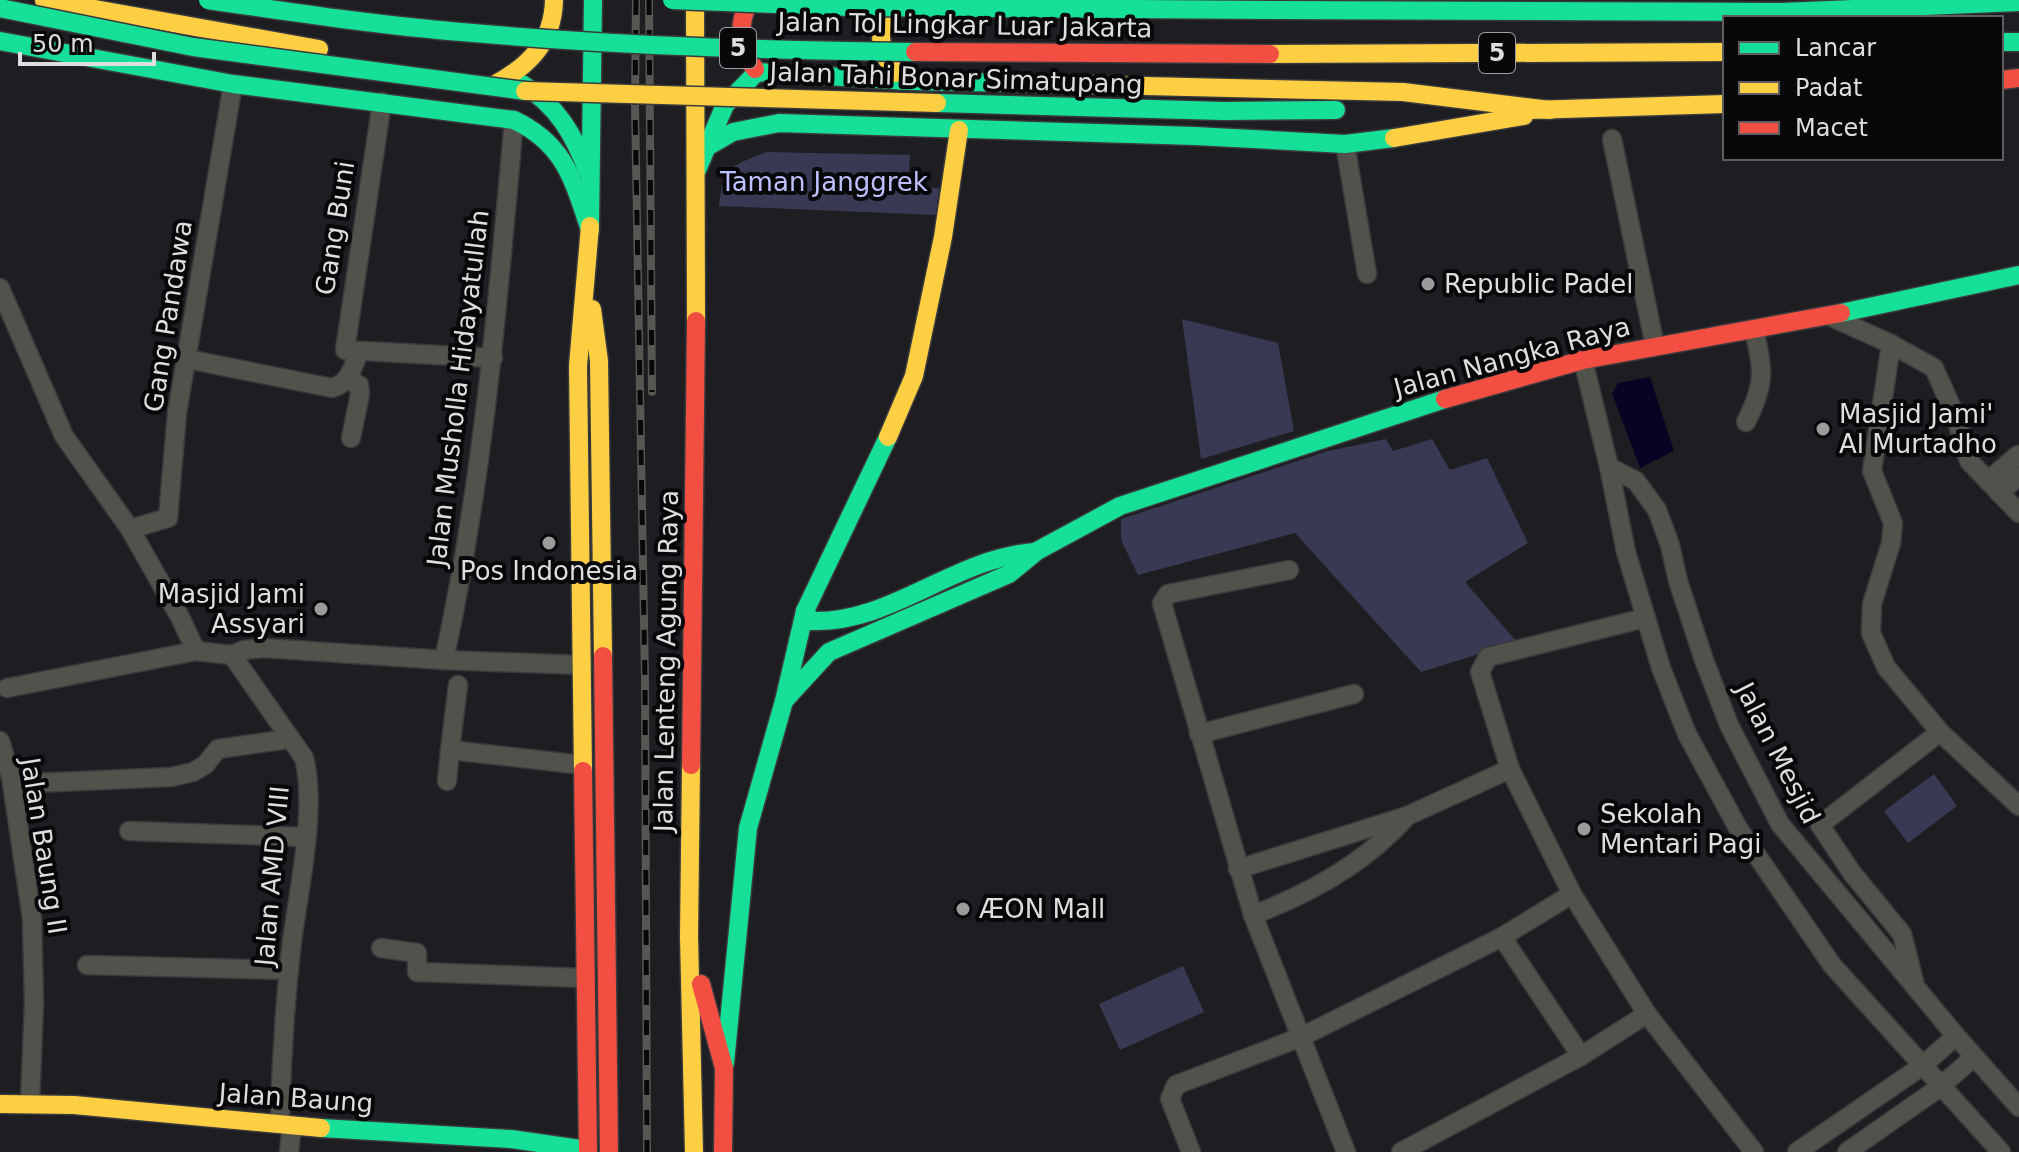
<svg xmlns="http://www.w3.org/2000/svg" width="2019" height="1152" font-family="'DejaVu Sans',sans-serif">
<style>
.green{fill:#383952}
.water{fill:#070322}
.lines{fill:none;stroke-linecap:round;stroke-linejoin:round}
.street-casing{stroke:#3a3a3c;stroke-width:21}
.fast-casing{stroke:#3a3a3c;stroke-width:21}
.slow-casing{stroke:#3a3a3c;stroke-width:21}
.jam-casing{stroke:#3a3a3c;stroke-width:21}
.street{stroke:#52524c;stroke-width:18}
.fast{stroke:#16e098;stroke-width:18}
.slow{stroke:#ffcf43;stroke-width:18}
.jam{stroke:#f24e42;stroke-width:18}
.rail-casing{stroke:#565653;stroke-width:8}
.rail{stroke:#08080a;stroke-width:5;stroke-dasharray:15;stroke-linecap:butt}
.fast-bridge-casing{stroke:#3a3a3c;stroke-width:21;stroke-linecap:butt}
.slow-bridge-casing{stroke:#3a3a3c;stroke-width:21;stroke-linecap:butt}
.jam-bridge-casing{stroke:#3a3a3c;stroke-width:21;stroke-linecap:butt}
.fast-bridge{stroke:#16e098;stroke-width:18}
.slow-bridge{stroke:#ffcf43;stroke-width:18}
.jam-bridge{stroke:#f24e42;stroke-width:18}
.poi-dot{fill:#9b9b9e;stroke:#08080a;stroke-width:3}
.labels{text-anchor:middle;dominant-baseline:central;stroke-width:8;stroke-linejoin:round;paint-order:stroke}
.shield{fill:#08080a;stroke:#9e9ea0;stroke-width:2}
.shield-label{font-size:24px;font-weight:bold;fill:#dedee1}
.street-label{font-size:26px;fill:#dedee1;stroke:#08080a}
.park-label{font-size:26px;fill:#bdc0fe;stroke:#08080a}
.poi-label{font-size:26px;fill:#dedee1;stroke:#08080a;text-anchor:start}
</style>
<rect width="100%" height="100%" fill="#1e1e22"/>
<g class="green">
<path d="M766,152l144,3 -2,32 31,1 -3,27 -217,-9c5,-41 10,-38 47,-54z"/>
<polygon points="1182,319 1278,343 1294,431 1201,459"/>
<polygon points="1386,439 1393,451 1432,439 1450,470 1487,458 1528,543 1465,582 1517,642 1421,672 1295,533 1138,575 1121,540 1121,519 1328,451"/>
<polygon points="1934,774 1957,806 1908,843 1884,811"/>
<polygon points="1183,966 1204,1012 1120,1050 1099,1004"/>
</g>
<polygon class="water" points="1650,377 1674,451 1640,468 1612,394 1618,383"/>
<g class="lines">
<defs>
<g id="street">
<polyline points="382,102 345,350 493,358"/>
<polyline points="1612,139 1655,346"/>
<polyline points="1345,144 1367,274"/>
<polyline points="0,288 64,436 130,529 180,617 196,651"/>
<polyline points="1829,316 1891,344 1934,368 1955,415 1969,461 2019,513"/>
<polyline points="1891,344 1872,471 1893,523 1891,543 1872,604 1871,633 1886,667 1940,732 2019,806"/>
<path d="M187,359l145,29c18,-5 21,-21 27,-37"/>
<polyline points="1583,360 1609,467 1626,552 1661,668 1687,734 1738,828 1832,965 2001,1152"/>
<polyline points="348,379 359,385 360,394 351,438"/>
<path d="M1746,422c20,-40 17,-51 8,-93"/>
<polyline points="1609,467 1636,481 1657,510 1670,545 1678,581 1704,660 1729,725 1780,824 1956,1036 2019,1107"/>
<polyline points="1988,481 2018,455"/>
<polyline points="1999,493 2019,476"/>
<polyline points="130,529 168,518 177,413 233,84"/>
<polyline points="1289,570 1168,594 1162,603 1253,915 1346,1152"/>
<polyline points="1645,618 1488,657 1480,672 1510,769 1572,894 1647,1014 1754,1152"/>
<path d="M232,655l72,103c13,49 -5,131 -12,183 -7,60 -11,122 -12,183"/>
<path d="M444,660c39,-178 54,-359 70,-540"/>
<polyline points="458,685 450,750 583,765"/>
<polyline points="7,688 196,651 232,655 244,650 264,648 444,660 582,665"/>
<polyline points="1199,734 1354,694"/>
<polyline points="0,741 11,777 32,919 34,1003 30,1103"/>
<polyline points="447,781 450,750"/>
<polyline points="34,783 171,777 193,772 205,765 218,749 289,739"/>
<polyline points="129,831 305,837"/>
<polyline points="1238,869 1407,816 1510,769"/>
<path d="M1253,915c58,-22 113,-52 154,-99"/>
<polyline points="1502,937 1581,1056"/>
<polyline points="381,948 417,953 417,972 585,978"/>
<polyline points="87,965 289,970"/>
<polyline points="1914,981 1902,934 1852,873 1820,825 1940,732"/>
<polyline points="289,1152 292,1126"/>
<polyline points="1191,1152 1170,1099 1176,1085 1301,1037 1502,937 1572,894"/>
<polyline points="1401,1152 1581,1056 1647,1014"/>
<polyline points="1797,1152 1922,1066 1956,1036"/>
<polyline points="1847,1152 1940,1087 1974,1057"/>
</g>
<g id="fast">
<polyline points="1277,10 1782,12 2019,2"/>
<path d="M0,41l233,43 281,36c51,24 59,60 76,110"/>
<polyline points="2001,42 2019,42"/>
<path d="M522,84c35,21 52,51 66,88"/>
<polyline points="1223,111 1336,110"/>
<polyline points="707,147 733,132 779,123 1195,136 1345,144 1394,138"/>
<polyline points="697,170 725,105 757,72 908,81 1019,83"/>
<polyline points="590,226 593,0"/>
<polyline points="1841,313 2019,275"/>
<path d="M805,611l6,10c80,3 142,-63 224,-69"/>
<polyline points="784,701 829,652 1009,574 1037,551 1120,506 1445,399"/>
<polyline points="725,1063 748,828 784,701 805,611 888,437"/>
<polyline points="321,1128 511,1139 587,1150"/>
</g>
<g id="slow">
<polyline points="44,0 319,49"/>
<polyline points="695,0 696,321"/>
<path d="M896,0c-20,25 -20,48 0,73"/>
<polyline points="1270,54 1725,52"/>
<polyline points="1019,83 1403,92 1550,110"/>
<path d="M492,86c36,-19 61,-43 62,-86"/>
<polyline points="1530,110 1725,104"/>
<polyline points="1394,138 1524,116"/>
<polyline points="592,309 599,361 603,656"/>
<polyline points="888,437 914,376 943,237 959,130"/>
<polyline points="691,765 689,936 694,1152"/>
<polyline points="583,771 578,366 590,226"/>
<polyline points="0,1104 74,1105 321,1128"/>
</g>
<g id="jam">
<path d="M750,0c-13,24 -11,47 5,69"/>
<polyline points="2001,80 2019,78"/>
<polyline points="1445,399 1583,360 1841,313"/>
<polyline points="603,656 609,1152"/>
<polyline points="691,765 696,321"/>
<polyline points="583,771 588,1152"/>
<polyline points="701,984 724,1068 723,1152"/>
</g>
</defs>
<use href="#street" class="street-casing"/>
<use href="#fast" class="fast-casing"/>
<use href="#slow" class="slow-casing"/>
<use href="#jam" class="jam-casing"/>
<use href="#street" class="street"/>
<use href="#fast" class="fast"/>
<use href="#slow" class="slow"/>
<use href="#jam" class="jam"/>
<defs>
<g id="rail">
<polyline points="636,0 635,105 645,680 647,1152"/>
<polyline points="649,0 652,392"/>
</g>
</defs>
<use href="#rail" class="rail-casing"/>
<use href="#rail" class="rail"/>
<defs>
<g id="fast-bridge">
<path d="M208,0c88,13 176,26 265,33 147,13 294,17 442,19"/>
<polyline points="672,0 851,7 1277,10"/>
<polyline points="0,8 193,47 525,91"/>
<polyline points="937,103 1223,111"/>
</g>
<polyline id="slow-bridge" points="525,91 937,103"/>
<polyline id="jam-bridge" points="915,52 1270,54"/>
</defs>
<use href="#fast-bridge" class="fast-bridge-casing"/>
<use href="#slow-bridge" class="slow-bridge-casing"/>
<use href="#jam-bridge" class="jam-bridge-casing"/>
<use href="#fast-bridge" class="fast-bridge"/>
<use href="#slow-bridge" class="slow-bridge"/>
<use href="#jam-bridge" class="jam-bridge"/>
</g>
<g class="poi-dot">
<circle cx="1428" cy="284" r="8"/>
<circle cx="1823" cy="429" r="8"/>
<circle cx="549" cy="543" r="8"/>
<circle cx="321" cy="609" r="8"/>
<circle cx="1584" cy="829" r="8"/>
<circle cx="963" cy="909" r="8"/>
</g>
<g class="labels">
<g class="shield">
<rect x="720" y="28" width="36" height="40" rx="6"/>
<rect x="1479" y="33" width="36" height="40" rx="6"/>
</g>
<g class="shield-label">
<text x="738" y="48">5</text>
<text x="1497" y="53">5</text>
</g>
<g class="street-label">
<text transform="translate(965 25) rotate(1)">Jalan Tol Lingkar Luar Jakarta</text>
<text transform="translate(956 78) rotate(2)">Jalan Tahi Bonar Simatupang</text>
<text transform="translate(335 228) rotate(-81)">Gang Buni</text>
<text transform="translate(168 316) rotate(-81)">Gang Pandawa</text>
<text transform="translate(1512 357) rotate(-15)">Jalan Nangka Raya</text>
<text transform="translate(458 388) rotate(-83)">Jalan Musholla Hidayatullah</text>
<text transform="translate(666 661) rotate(-89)">Jalan Lenteng Agung Raya</text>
<text transform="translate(1778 753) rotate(63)">Jalan Mesjid</text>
<text transform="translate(44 846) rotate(81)">Jalan Baung II</text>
<text transform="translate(272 876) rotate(-85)">Jalan AMD VIII</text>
<text transform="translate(296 1098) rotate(4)">Jalan Baung</text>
</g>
<g class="park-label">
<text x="824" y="182">Taman Janggrek</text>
</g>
<g class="poi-label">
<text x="1444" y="284">Republic Padel</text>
<text x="1839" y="414">Masjid Jami'<tspan x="1839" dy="30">Al Murtadho</tspan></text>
<text x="549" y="571" text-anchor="middle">Pos Indonesia</text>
<text x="305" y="594" text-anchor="end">Masjid Jami<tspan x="305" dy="30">Assyari</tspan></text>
<text x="1600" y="814">Sekolah<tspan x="1600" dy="30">Mentari Pagi</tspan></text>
<text x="979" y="909">ÆON Mall</text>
</g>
</g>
<rect x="1723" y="16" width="280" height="144" fill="#08080a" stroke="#5e5e60" stroke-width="2"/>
<rect x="1739" y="42" width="40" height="12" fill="#16e098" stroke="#5e5e60" stroke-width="2"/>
<text x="1795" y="56" font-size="24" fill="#dedee1">Lancar</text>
<rect x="1739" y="82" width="40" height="12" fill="#ffcf43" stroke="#5e5e60" stroke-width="2"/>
<text x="1795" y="96" font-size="24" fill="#dedee1">Padat</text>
<rect x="1739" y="122" width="40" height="12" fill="#f24e42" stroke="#5e5e60" stroke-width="2"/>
<text x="1795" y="136" font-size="24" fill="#dedee1">Macet</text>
<path d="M20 52v12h134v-12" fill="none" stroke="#dedee1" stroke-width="4"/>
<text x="32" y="52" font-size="24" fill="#dedee1" stroke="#08080a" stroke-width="6" paint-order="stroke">50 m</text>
</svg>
